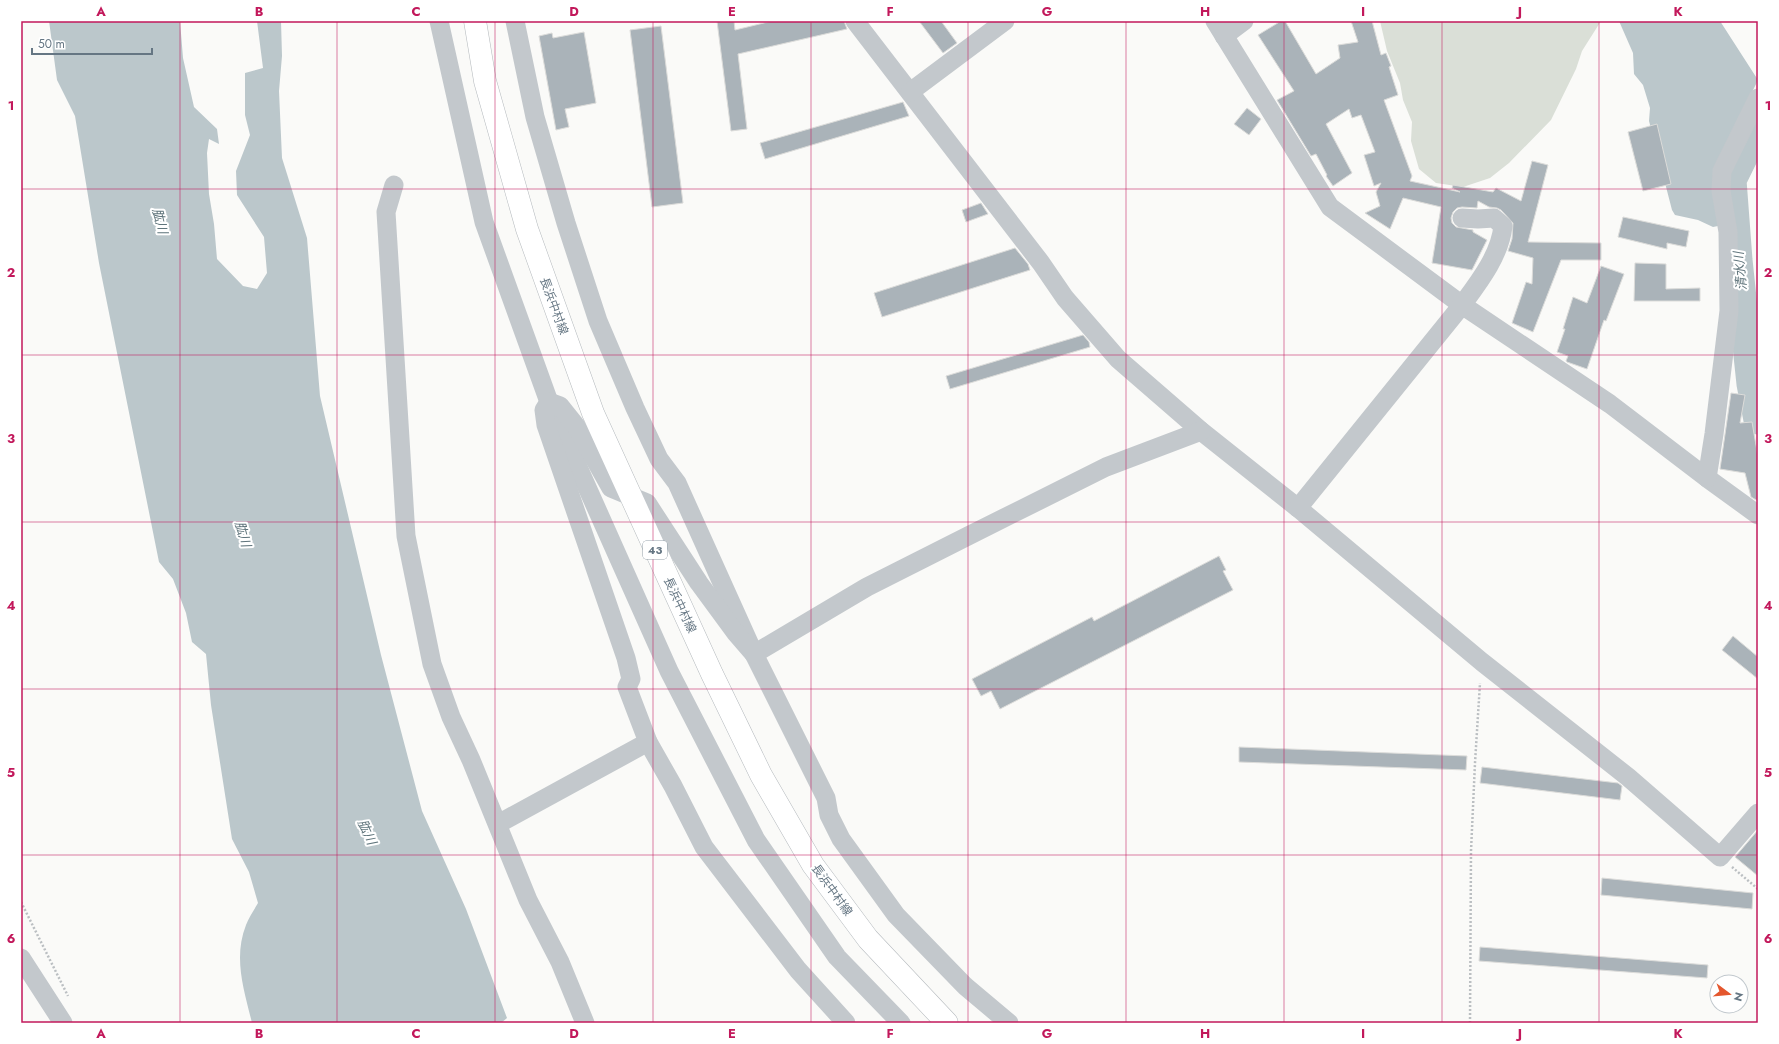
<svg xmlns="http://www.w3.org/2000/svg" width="1779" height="1044" font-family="Jost,'Noto Sans JP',sans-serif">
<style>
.green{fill:#dadfd7}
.water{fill:#bbc7cb}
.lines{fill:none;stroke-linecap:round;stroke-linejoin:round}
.river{stroke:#bbc7cb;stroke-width:29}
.building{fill:#aab3b9;stroke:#dcdcda}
.major-casing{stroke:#b5babe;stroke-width:23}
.path{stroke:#bbbfc2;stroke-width:2.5;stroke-dasharray:2 2;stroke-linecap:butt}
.minor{stroke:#c3c8cc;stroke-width:19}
.major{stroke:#fff;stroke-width:22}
.grid{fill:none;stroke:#c2185b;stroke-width:1;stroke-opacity:0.55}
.labels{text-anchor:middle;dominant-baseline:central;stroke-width:4;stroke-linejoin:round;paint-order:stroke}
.shield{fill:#fff;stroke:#939fa8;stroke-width:1}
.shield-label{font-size:11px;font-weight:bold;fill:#657683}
.street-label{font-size:12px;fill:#657683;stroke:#fff}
.water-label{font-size:13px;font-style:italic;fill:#60757c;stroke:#fff}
.neatline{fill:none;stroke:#c2185b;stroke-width:1.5}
.grid-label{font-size:13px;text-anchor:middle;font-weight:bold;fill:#c2185b}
</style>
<rect width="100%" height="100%" fill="#fafaf8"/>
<polygon class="green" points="1380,21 1601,21 1582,51 1576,69 1551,120 1509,163 1490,178 1463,187 1436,183 1419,169 1411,141 1412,122 1403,100 1400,83 1387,51"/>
<g class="water">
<path d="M49,21h131l3,37 11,49 23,22 2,15 -10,-5 -2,14 2,41 5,30 3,35 26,27 14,3 10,-16 -3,-36 -27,-42 -1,-24 14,-36 -5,-20v-42l18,-5 -6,-47h24l1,35 -3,35 3,67 25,80 13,158 61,259 41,156 44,98 41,109 -6,5h-249c-8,-33 -19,-65 -6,-98 3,-8 8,-15 12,-22l-9,-31 -17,-33 -21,-134 -5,-51 -14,-12 -6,-29 -13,-34 -14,-17 -60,-299 -24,-147 -18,-36z"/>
<polygon points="1619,21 1720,21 1758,80 1733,131 1718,226 1713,227 1698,220 1675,215 1672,210 1649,121 1650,108 1643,85 1634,74 1633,53"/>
</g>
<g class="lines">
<polyline class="river" points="1758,127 1732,180 1738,260 1751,384 1758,420"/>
</g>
<g class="building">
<polygon points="717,21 734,21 735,30 772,21 844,21 847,29 738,54 747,129 731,131"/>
<polygon points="919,21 941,21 957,43 943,53"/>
<polygon points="1281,21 1285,21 1316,74 1340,58 1338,45 1358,42 1351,21 1372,21 1381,55 1386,53 1391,66 1389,67 1398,95 1384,100 1412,176 1410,181 1460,192 1452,188 1453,185 1493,192 1496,188 1521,201 1532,161 1548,165 1528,242 1601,243 1601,260 1561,260 1533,332 1512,323 1526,282 1532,284 1533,258 1508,251 1512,239 1513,223 1501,210 1497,208 1489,207 1478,201 1477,208 1462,207 1457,208 1453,212 1451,218 1452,223 1456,227 1473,230 1473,232 1487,240 1472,270 1432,263 1441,207 1403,198 1390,229 1365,213 1380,206 1376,192 1381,183 1374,186 1364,155 1375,152 1361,115 1352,118 1349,109 1326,124 1352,173 1333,186 1326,176 1327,175 1316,154 1311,156 1277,100 1294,91 1258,35"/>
<polygon points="661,26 683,203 652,207 630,30"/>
<polygon points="584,32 596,103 565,109 569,127 556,130 539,36 552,33 553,38"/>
<polygon points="903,102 909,116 765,159 760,143"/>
<polygon points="1247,108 1261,119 1249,135 1234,124"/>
<polygon points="1657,124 1671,184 1643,191 1628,132"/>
<polygon points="981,203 988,214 966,222 962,210"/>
<polygon points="1623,217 1689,231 1686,247 1667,243 1667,249 1618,237"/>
<polygon points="1015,248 1028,264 1030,270 882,317 874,293"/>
<polygon points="1635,263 1666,264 1666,289 1700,288 1700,301 1634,301"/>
<polygon points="1601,266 1624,274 1606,321 1604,320 1587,369 1567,362 1566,361 1568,356 1557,352 1565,329 1563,329 1573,297 1587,303"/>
<polygon points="1083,335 1089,342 1090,347 950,389 946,376"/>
<polygon points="1731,393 1745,395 1740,423 1752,422 1758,457 1758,501 1751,497 1745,473 1720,469"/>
<polygon points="1219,556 1226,570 1223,571 1233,590 1000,709 991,691 981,696 972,679 1092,617 1094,621"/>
<polygon points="1733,636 1758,657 1758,679 1722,650"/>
<polygon points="1239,747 1467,756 1466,770 1239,762"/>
<polygon points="1482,767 1618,783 1622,786 1620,800 1480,783"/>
<polygon points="1758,830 1758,876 1735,857"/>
<polygon points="1602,878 1753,893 1752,909 1601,895"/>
<polygon points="1480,947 1708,965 1707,978 1479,961"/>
</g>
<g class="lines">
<defs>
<polyline id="major" points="475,21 485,81 527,229 593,413 712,674 761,775 813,865 868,939 947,1023"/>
</defs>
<use href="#major" class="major-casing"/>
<g class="path">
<polyline points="1732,867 1758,889"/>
<polyline points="21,902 68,996"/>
<polyline points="1470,1023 1471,851 1475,763 1480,683"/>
</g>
<g class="minor">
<polyline points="439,21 484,222 549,402 669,671 756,840 837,957 901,1023"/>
<polyline points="515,21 535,117 566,223 598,321 635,408 659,459 677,483 754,654 826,798 829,815 841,839 896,915 965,986 1009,1023"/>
<polyline points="855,21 1041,263 1065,298 1118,359 1201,431 1298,508 1482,662 1628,777 1720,857 1758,813"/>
<polyline points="1215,21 1330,207 1462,305 1610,404 1707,478 1758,515"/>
<polyline points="1224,36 1244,21"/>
<polyline points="910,92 1005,21"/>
<polyline points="394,185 386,212 406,536 432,664 451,717 471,760 528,900 560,962 585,1023"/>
<polyline points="1707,478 1714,434 1729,311 1728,232 1721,191 1722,171 1758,98"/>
<path d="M1298,508l164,-203c17,-23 38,-50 41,-79l-9,-8 -16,1 -16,-1"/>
<polyline points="498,824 648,742"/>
<polyline points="21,958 63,1023"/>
<polyline points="846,1023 798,970 704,847 673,786 648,742 627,687 631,679 626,658 546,425 544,410 549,402 560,406 576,426 611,488 647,503 699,583 735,632 754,654 867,587 968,536 1106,467 1201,431"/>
</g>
<use href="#major" class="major"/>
</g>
<path class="grid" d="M180,21v1002M337,21v1002M495,21v1002M653,21v1002M811,21v1002M968,21v1002M1126,21v1002M1284,21v1002M1442,21v1002M1599,21v1002M21,189h1737M21,355h1737M21,522h1737M21,689h1737M21,855h1737"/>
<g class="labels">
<rect class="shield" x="643" y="541" width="24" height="18" rx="3"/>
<g class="shield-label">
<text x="655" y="550">43</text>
</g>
<g class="street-label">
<text transform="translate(554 306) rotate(70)">長浜中村線</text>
<text transform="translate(680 605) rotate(65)">長浜中村線</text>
<text transform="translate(832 890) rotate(54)">長浜中村線</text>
</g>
<g class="water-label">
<text transform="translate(160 221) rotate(76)">肱川</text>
<text transform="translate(1740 271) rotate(-95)">清水川</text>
<text transform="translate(243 534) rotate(74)">肱川</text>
<text transform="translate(367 832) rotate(65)">肱川</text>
</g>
</g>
<rect width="1779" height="1044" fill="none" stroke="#ffffff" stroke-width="44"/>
<g transform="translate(1729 994) rotate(106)"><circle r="19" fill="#ffffff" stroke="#c1c8cd"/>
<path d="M0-3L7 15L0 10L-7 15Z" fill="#e4572e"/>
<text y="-6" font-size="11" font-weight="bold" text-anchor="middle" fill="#657683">N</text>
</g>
<path d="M32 48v6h120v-6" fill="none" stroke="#657683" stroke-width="2"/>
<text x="38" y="48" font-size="12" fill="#657683" stroke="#ffffff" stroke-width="3" paint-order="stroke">50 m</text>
<rect x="22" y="22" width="1735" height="1000" class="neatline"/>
<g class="grid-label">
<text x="101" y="16">A</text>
<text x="259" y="16">B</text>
<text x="416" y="16">C</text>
<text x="574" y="16">D</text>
<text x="732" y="16">E</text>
<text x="890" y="16">F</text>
<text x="1047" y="16">G</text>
<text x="1205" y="16">H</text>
<text x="1363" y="16">I</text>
<text x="1520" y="16">J</text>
<text x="1678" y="16">K</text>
<text x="11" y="110">1</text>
<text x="1768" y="110">1</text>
<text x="11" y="277">2</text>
<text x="1768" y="277">2</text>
<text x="11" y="443">3</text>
<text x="1768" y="443">3</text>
<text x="11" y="610">4</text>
<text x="1768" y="610">4</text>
<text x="11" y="777">5</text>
<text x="1768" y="777">5</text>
<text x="11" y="943">6</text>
<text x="1768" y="943">6</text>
<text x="101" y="1038">A</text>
<text x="259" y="1038">B</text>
<text x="416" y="1038">C</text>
<text x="574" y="1038">D</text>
<text x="732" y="1038">E</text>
<text x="890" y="1038">F</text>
<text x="1047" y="1038">G</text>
<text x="1205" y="1038">H</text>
<text x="1363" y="1038">I</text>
<text x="1520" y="1038">J</text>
<text x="1678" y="1038">K</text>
</g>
</svg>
